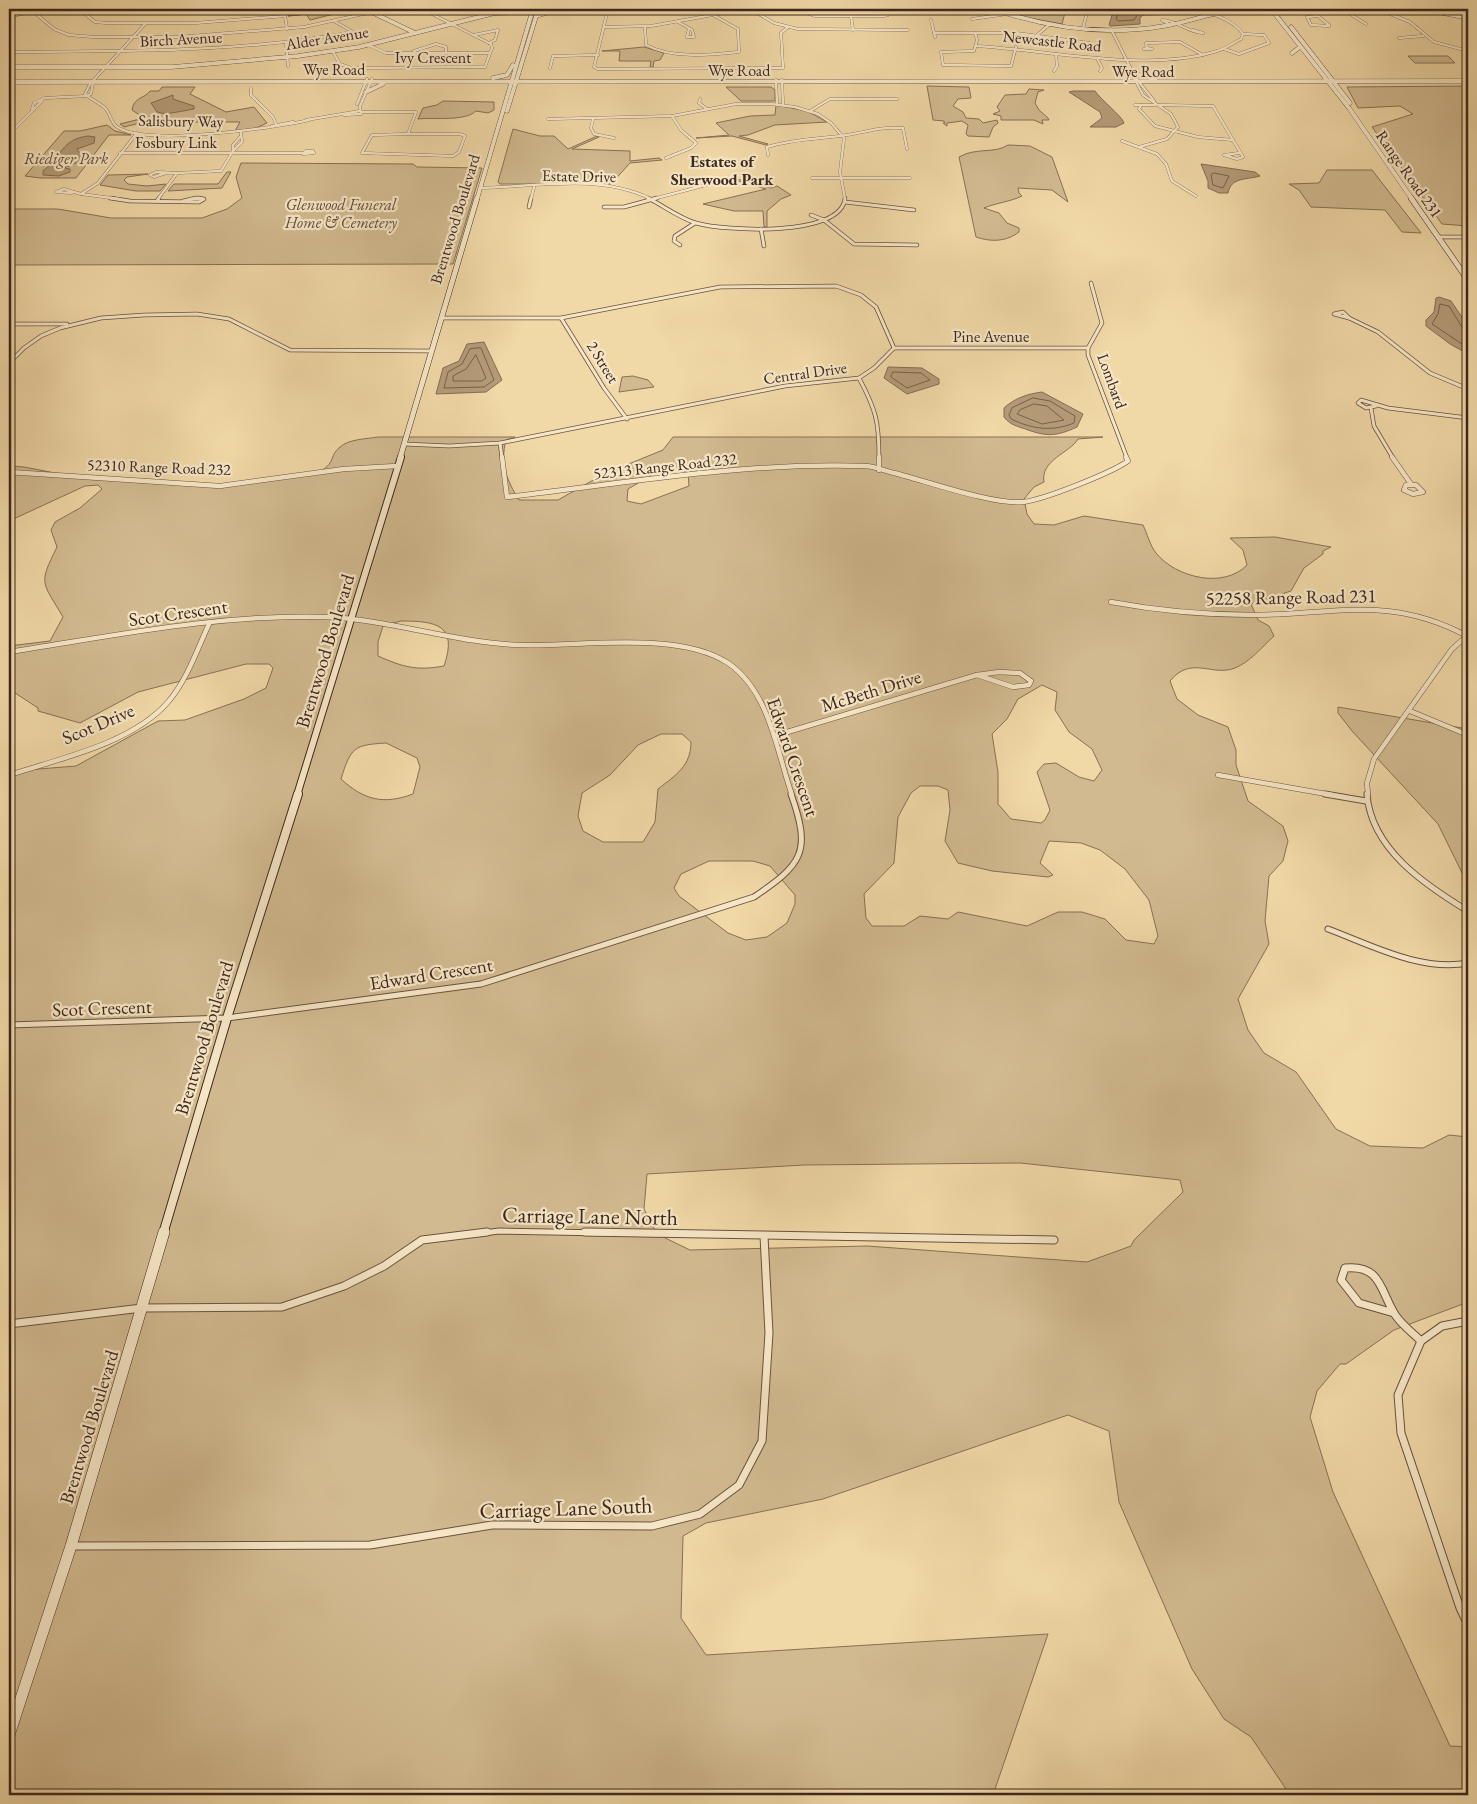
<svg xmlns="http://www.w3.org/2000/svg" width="1477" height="1804" font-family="'EB Garamond',serif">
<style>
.green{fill:#d2ba90;stroke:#887056;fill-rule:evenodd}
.water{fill:#b49b78;stroke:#846c54}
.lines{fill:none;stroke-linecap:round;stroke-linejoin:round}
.shore{stroke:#78604a;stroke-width:1}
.street-far4-casing{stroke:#6a5240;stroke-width:3}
.street-far3-casing{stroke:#6a5240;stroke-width:4.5}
.street-far2-casing{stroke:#6a5240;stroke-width:5.5}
.street-far1-casing{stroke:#6a5240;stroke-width:7}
.street-casing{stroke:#6a5240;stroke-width:9}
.secondary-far4-casing{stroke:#3d261d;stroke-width:4.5}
.secondary-far3-casing{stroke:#3d261d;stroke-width:6}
.secondary-far2-casing{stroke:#3d261d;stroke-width:8}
.secondary-far1-casing{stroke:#3d261d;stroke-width:10}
.secondary-casing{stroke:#3d261d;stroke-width:12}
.street-far4{stroke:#f6e6c6;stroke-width:2.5}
.street-far3{stroke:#f6e6c6;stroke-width:3}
.street-far2{stroke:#f6e6c6;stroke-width:4.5}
.street-far1{stroke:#f6e6c6;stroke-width:5}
.street{stroke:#f6e6c6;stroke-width:7}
.secondary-far4{stroke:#f6e6c6;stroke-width:4}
.secondary-far3{stroke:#f6e6c6;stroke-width:5}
.secondary-far2{stroke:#f6e6c6;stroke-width:6}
.secondary-far1{stroke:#f6e6c6;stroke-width:8}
.secondary{stroke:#f6e6c6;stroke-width:11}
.labels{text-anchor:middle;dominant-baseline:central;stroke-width:4.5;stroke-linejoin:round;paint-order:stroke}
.far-street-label{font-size:16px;fill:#3d261d;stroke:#f6e6c6}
.far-park-label{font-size:16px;font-style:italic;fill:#624b3a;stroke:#f6e6c6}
.far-neighbourhood-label{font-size:16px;font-weight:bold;fill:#3d261d;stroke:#f6e6c6}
.street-label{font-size:19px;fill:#3d261d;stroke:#f6e6c6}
.near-street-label{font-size:22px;fill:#3d261d;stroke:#f6e6c6}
</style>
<rect width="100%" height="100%" fill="#f1d8a7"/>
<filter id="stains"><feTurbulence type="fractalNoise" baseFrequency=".004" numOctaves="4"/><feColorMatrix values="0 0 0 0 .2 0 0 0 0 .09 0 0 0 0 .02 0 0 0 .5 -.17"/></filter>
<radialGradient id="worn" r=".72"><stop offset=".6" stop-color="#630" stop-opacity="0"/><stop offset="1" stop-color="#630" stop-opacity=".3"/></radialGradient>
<g class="green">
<polygon points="306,9 336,9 342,12 310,20 306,14 288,16 307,14"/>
<polygon points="999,9 1066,9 1062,24 1024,17"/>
<polygon points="644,47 664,53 660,60 654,61 653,67 650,67 651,61 619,61 620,51 602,51"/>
<polygon points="1408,56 1448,56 1455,63 1415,63"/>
<polygon points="927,86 969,87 971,98 958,99 953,106 963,112 966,118 979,119 983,123 997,120 998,123 993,127 989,137 968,136 966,134 968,125 962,121 947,123 947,126 943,123 945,123 944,121 933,120"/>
<polygon points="1468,86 1468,226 1442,224 1372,127 1413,114 1400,106 1358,108 1347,87"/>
<path d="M162,87h33l-5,7 36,18 28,-5 13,16 -11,5 -21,3 5,-9h-96l-20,5 -4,-3 24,-6 -12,-8c2,-13 12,-11 18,-19h9z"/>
<polygon points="726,87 771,87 775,90 775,101 741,101"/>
<polygon points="1029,89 1044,90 1038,92 1035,103 1039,110 1048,118 1049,120 1042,120 1043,124 1034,120 1001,120 1001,116 993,114 1000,111 997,107 1005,95 1026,94"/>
<path d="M443,101l51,1v8l-6,3 -12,-2c-12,11 -42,6 -58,8l5,-11 14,-3z"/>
<polygon points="776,105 807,111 827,122 775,125 748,135 739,136 768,144 766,145 732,136 696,138 729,135 716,123 750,116 775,115"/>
<polygon points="107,125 115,131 131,135 109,135 76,178 40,178 25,176 64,131 80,131"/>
<polygon points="513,129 540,136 554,136 568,149 597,136 599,137 572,149 630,151 630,161 659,158 662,160 630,163 611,184 500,184 498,182"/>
<path d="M1008,145l22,1 22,11 16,45 -16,-12 -34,-2 1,5 3,3c-13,6 -26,7 -38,12l15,5 8,10 12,5v4c-13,10 -28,10 -43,5l-17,-80c17,-10 36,-3 49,-12z"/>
<polygon points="241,163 413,164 417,167 482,168 453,264 9,265 9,209 58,209 111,218 202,218 227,209 242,198 236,177"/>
<polygon points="1327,170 1372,170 1421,233 1402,232 1385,210 1311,207 1299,190 1289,184 1319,183"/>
<polygon points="227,172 231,172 222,188 168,191 174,184 218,184"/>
<polygon points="148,174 127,177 124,180 128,184 147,186 166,184 160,191 136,191 100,185 108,175"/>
<polygon points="737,179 771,188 777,186 791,195 781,199 767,211 767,227 764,227 763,211 734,211 703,204 766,189 735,180"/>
<polygon points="633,376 648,380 654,387 619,392 622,377"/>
<path d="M378,437h137l-9,3c-6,23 0,39 13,60h39l46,-26 59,-24 10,-13h430l-25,2c-8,14 -38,21 -34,43l-10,5 -10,12 3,15 7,10 20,1 30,-9 59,9c4,8 7,21 13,28 20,25 68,36 91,12l-4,-15 -13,-12 45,-1 56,10 -8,4v3l-19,14 -13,23 -40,13 7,16 11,6 5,10c-12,11 -24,26 -39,32 -23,9 -44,-13 -65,13l7,18 21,16 30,12 8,23v15l12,36 35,25 5,15 -5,20 -14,15 -4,45 4,23 -31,55 10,31 16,23 32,19 40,57 34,17 53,2 26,-13 19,2v165l-74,28 -48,34h-6l-23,27 -7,26 23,75 117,254 18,1v48h-178l-39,-58 -27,-18 -32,-50 -73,-167 -10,-71 -41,-16 -245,84 -117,24 -23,13 -2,82 25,37 342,-21 -55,161h-984v-1019l17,-6 50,-4 82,-45 27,-1 59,-21 22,-11 7,-20 -4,-4h-23l-108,28 -58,31 -42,-12v-3l-29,-19v-43l41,-5 13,-24c-21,-36 -25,-32 -6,-70l-6,-17 4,-8 25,-14 22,-19 -4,-4 -13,1 -76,35v-55l15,1 52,10 155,9 86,-13c20,-10 11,-16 23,-26 9,-8 26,-8 38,-10zM680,470l8,2 1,14 -48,18 -14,-3 1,-12 29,-17zM401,621c36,0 57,4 43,45 -28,5 -41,1 -66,-10v-14l5,-16zM1042,685l15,7 -2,18 14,22 23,17 10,21 -8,11 -15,-4 -23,-14 -12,1 -7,8 13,38 -5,10 -4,3 -30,-4 -13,-15v-32l-6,-38 15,-15 11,-20zM661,734h21l9,8c0,24 -15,33 -33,47l-3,33 -12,20h-40l-20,-11 -5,-15 4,-23 28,-18 28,-30zM386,743l31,15 3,9 -7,27c-30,11 -49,6 -72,-15 10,-32 13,-34 45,-36zM920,786h18l10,4 2,20 -5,31 13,22 34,8 56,6 5,-2 -13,-12 9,-22 32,2 19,7 25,19 24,31 9,36 -4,8 -28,-4 -21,-21 -23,-7h-24l-31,14 -69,-14 -10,7 -28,-3 -16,10h-32l-6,-8 -2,-24 30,-31 4,-46 13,-24zM709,861h44l17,5 25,29v9l-8,19 -20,14 -21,3 -18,-7 -49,-37 -5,-8 7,-14zM1020,1163l160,17 3,12 -49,48 -3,6 -44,16 -220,-16 -177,4 -33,-16 -13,-25 3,-35 157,-9z"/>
<polygon points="1338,707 1468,729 1468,885 1438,824 1352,731 1338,713"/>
</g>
<g class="water">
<polygon points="1117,9 1174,9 1188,14 1143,15 1140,18 1140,24 1111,26 1109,25 1112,15"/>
<path d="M1073,91h22c6,9 27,25 29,32l-8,4h-26l12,-9 -2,-6 -31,-20z"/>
<polygon points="173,95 173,99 194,106 194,109 166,114 157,112 151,103"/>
<path d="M88,136l7,1 -1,6 -17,6 6,9 -2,3 -17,7 6,1v3l-11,4 -16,-1v-4c18,-14 19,-32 45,-35z"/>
<path d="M1201,164l54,8 5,4c-14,4 -29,1 -32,17h-9l-11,-5v-7z"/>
<polygon points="1439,297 1451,301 1468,326 1468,354 1450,344 1426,326 1426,320 1434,312 1436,298"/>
<polygon points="484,342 502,380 486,392 436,394 443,368 459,361 467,344"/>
<polygon points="888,367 922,368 939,379 939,384 907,394 884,378"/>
<path d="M1042,392l41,22 -6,13c-20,9 -29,10 -49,3 -10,-4 -17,-4 -24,-13v-9c11,-10 23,-14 38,-16z"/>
</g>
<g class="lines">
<g class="shore">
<polyline points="1121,9 1116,18 1118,21 1134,20 1140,11 1149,9"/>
<polygon points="1214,173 1229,176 1223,188 1213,185 1211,175"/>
<polyline points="1468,329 1462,327 1449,306 1440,304 1438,314 1432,324 1468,348"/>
<polygon points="481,348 494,380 484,387 444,388 448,372 462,364 470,349"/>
<polygon points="476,355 486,378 482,381 453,381 453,376 466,369"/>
<polygon points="893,372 921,373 930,380 907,388 891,377"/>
<path d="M1033,398l17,3 25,15 -1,7c-22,9 -42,6 -63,-4l-2,-4 3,-7z"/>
<polygon points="1034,404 1047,406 1064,420 1042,424 1017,414 1020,410"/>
</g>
<defs>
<g id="street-far4">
<polyline points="22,9 35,13 54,29 69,35 94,37 178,37 304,27 386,9"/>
<polyline points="79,9 95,22 107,23 195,23 285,16"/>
<polyline points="284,9 287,29"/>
<polyline points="750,9 774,23 798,29 908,30"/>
<polyline points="797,9 815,16 884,16 888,15 886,9"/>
<polyline points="1309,9 1318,16"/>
<polyline points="1378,9 1410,22 1434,42 1468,51"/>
<polyline points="537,12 628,13 661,9"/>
<polyline points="1347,12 1366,24"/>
<polyline points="607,13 594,67 598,69 783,68 781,33 788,27"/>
<polyline points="851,16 853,30"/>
<polygon points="1318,16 1329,25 1329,26 1311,25 1307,17"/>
<polyline points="972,19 1007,14"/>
<polyline points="931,20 935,37"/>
<polyline points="334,21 353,32"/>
<polyline points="678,22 689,28"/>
<path d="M1170,25l-8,-5c15,0 26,13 41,13l-10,-3"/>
<polyline points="604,27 651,26 746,9"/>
<path d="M645,27l1,18c26,14 64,10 93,7l-1,-23 -25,-14"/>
<polygon points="689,28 692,30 694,37 687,37"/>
<polyline points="1083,28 1088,9"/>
<polyline points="1111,29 1135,77 1154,101"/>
<polyline points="934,33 1016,33 1090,43"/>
<polyline points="975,33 977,40 974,51 941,52 943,65 1011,66 1016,47"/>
<polyline points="474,35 498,30 495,40 489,43"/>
<polyline points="1036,36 1050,24"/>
<polyline points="9,38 9,42"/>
<polyline points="1399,38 1423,36"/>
<polyline points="286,43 288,66"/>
<polyline points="368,45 386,53 490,53"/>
<path d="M976,46c72,4 172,27 241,5 8,-2 16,-8 24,-12l2,-5c-10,-14 -28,-19 -44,-25"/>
<polyline points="1147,48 1146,43 1180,42 1203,55"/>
<polygon points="1147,48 1152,49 1144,49"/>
<polyline points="1224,49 1239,54 1269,43 1264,35 1243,34"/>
<polyline points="414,51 436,44 446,47 446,53"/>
<path d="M9,52c115,-1 230,1 344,-20"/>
<polyline points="333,52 340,64 351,68 485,67 492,48 491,44 432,14"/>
<polyline points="1097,58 1102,68 1100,71"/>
<polyline points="550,68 553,56 598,55"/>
<polyline points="1129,68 1143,95 1171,114 1178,127 1167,139 1139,147"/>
<polyline points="1054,71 1057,66 1056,54"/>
<polyline points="776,80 777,104"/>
<polyline points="782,80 783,105"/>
<polyline points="251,88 251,95 273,117 276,124"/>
<path d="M87,96c6,4 14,8 19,13 4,5 5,13 10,17 24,21 161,2 193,-6"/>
<polyline points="87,96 85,94 90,84 146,23"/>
<polyline points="87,96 91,94 93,82"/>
<polyline points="700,99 699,103 707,109"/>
<polyline points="357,104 367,79"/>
<polyline points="1135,105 1155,105"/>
<polyline points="1141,105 1139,109 1155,126 1198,137 1233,140"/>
<polyline points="1158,105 1213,106 1243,157 1237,159 1224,155 1239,153"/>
<polyline points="32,109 34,103 45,98 87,96"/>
<polyline points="810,111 830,99 897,99"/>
<polyline points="361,112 416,112 408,134"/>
<polyline points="344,115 361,114 360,106 372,79"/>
<polyline points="548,119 672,116 736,104 771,104 795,107 818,114 831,123 844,138 840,172 845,199"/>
<polyline points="593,119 591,128 594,134 614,138"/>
<polyline points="306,120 360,111"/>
<polyline points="272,126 293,122"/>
<polyline points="9,134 42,101"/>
<polygon points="408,134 460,134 465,136 459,152 453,156 362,153 372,135"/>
<polyline points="1122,141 1157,154 1166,164 1172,181 1196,196"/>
<polyline points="233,151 233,145 241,136"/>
<polygon points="306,151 313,151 314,153 303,154"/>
<polyline points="120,153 303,153"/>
<path d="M768,155l-1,-8c28,-9 57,-8 86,-13 21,-4 28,-7 50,-6l4,21"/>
<polyline points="666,158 691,148 696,143 681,130 672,116"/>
<polyline points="166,173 154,177 150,175 156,172 177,173"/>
<polyline points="812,178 910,178"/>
<path d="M480,188c55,-1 119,-15 171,11"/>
<polyline points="72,193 56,192 64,189 81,194"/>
<polyline points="119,199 81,194 98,183 137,133"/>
<polyline points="158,199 177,173 221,171 233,151 242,142 241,132"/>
<polyline points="190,199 203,199"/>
<polyline points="531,199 534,187"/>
<polyline points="653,199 729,179"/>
</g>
<g id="street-far3">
<polyline points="110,198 130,201 199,202 204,199 198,198"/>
<path d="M648,198c16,8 31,20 48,25 27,8 146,15 149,-25"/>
<polyline points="157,201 159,198"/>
<polyline points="183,201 196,198"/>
<polyline points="845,202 914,210"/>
<polyline points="529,207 531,198"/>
<polyline points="604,207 624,207 657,198"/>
<polyline points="811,215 824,220 854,244 917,245"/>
<polyline points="761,229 764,246"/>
<polyline points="1438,237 1468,237"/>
<polyline points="680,245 674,241 675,236 695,223"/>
<polyline points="1091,283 1102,323 1088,348 1088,355 1127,458"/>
<polygon points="1343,312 1349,318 1334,314"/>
<polyline points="442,318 561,318 720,287 836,286 861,295 876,307 894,348"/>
<polyline points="561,318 604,388 627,419"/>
<polyline points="1349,318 1378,332 1430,373 1468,389"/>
<polyline points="9,324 67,324"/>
<polyline points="894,348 1088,348"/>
<polyline points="9,363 24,348 41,336 60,328 101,318 144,315 197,314 229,319 290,350 432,351"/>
<path d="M859,378c17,32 20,43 20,80"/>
<polyline points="1376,406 1366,408 1358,403 1361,400 1388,408 1468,418"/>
<polyline points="1371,408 1374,426 1393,458"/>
<polyline points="500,443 502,458"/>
<polyline points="404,444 449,446 500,443 785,386 859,378 874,368 894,348"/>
</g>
<g id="street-far2">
<path d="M502,457l5,40c118,-14 238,-35 358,-31 9,0 20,5 29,7 32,8 99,32 129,29 20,-2 88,-29 105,-41l-2,-4"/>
<polyline points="879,457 879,470"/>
<polyline points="1392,457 1411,484"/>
<polyline points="9,472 220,486 344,469 397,466"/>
<polygon points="1406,485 1416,485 1423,492 1413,494 1404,490"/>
<path d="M1111,602c48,9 95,13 144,13 81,-1 135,-20 212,21"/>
<path d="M9,652c104,-16 209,-38 315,-35 66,2 130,26 196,28 58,2 158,-15 208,18 42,29 48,87 64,132"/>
<polygon points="999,672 1020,673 1031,681 1029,685 1013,687 977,675"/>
<polyline points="1410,711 1468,735"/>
<polyline points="774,736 977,675"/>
<path d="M9,775c50,-16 124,-32 159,-73 19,-22 29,-52 41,-78"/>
<polyline points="1218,775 1332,795"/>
<polyline points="1368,795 1367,783 1374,759 1452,649 1468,635"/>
</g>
<g id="street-far1">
<polyline points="1325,794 1366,801"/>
<path d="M1367,794c4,55 58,91 101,117"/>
<path d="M1328,929c43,16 93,43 140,34"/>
<path d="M9,1025l218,-7 254,-34 273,-87c48,-33 58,-44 37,-103"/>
<polyline points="476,1234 499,1231 662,1234"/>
</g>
<g id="street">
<polyline points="585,1232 1054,1240"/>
<path d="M1394,1313l-35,-10 -18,-23 4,-12c37,-4 35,24 51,48 7,10 17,17 25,25"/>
<polyline points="1468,1321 1442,1326 1421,1341 1398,1395 1401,1433 1460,1608 1468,1625"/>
<polyline points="9,1324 142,1308 282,1307 344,1286 384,1266 422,1240 487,1232"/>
<polyline points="71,1546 370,1545 492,1525 652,1526 700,1514 739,1485 762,1441 769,1333 764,1236"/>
</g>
<g id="secondary-far4">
<polyline points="365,9 415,33"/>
<path d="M993,9c55,19 113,27 171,17 25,-4 49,-14 75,-17"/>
<polyline points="1271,9 1349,108 1412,199"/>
<polyline points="1422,9 1468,18"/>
<path d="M1235,10c51,-1 101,3 152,-1"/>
<polyline points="9,16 39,9"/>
<polyline points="536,16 549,12"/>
<polyline points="1291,27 1350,103"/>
<polyline points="1292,53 1300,47"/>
<polyline points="9,67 172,67 298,56 359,47 495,13 536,12"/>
<polyline points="1135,74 1155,79"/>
<polyline points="493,78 507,75 513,65"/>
<polyline points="9,82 1468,81"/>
<polyline points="366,92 383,84"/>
<polyline points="507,111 538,10"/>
<polyline points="477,199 533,9"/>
</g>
<g id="secondary-far3">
<polyline points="1411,198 1468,280"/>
<polyline points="400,458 477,198"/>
</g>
<polyline id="secondary-far2" points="297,795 401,457"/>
<polyline id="secondary-far1" points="163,1234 227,1018 298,794"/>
<polyline id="secondary" points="9,1735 71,1546 164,1232"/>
</defs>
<use href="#street-far4" class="street-far4-casing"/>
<use href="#street-far3" class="street-far3-casing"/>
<use href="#street-far2" class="street-far2-casing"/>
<use href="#street-far1" class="street-far1-casing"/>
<use href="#street" class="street-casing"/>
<use href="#secondary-far4" class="secondary-far4-casing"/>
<use href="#secondary-far3" class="secondary-far3-casing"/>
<use href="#secondary-far2" class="secondary-far2-casing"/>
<use href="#secondary-far1" class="secondary-far1-casing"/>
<use href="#secondary" class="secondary-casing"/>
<use href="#street-far4" class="street-far4"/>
<use href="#street-far3" class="street-far3"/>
<use href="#street-far2" class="street-far2"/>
<use href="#street-far1" class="street-far1"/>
<use href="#street" class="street"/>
<use href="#secondary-far4" class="secondary-far4"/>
<use href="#secondary-far3" class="secondary-far3"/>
<use href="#secondary-far2" class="secondary-far2"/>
<use href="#secondary-far1" class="secondary-far1"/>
<use href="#secondary" class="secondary"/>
</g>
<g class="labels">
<g class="far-street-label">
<text transform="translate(327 38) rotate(-9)">Alder Avenue</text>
<text transform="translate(181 39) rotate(-3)">Birch Avenue</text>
<text transform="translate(1052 41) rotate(6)">Newcastle Road</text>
<text x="433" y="57">Ivy Crescent</text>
<text x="334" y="69">Wye Road</text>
<text x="739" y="70">Wye Road</text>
<text x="1143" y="71">Wye Road</text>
<text transform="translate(181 121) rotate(1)">Salisbury Way</text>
<text x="176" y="142">Fosbury Link</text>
<text transform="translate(1409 174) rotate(55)">Range Road 231</text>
<text transform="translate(579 176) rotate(1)">Estate Drive</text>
<text transform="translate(455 219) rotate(-73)">Brentwood Boulevard</text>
<text x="991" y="336">Pine Avenue</text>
<text transform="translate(603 362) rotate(58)">2 Street</text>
<text transform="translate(805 373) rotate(-8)">Central Drive</text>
<text transform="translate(1112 381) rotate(70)">Lombard</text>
<text transform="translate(665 466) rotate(-6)">52313 Range Road 232</text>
<text transform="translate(159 467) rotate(2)">52310 Range Road 232</text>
</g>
<g class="far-park-label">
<text x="66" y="158">Riediger Park</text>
<text x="341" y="204">Glenwood Funeral<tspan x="341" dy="18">Home &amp; Cemetery</tspan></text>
</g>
<g class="far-neighbourhood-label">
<text x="722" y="161">Estates of<tspan x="722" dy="18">Sherwood Park</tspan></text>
</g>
<g class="street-label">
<text transform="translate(1291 597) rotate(-1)">52258 Range Road 231</text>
<text transform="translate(178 613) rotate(-8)">Scot Crescent</text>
<text transform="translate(325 651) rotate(-73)">Brentwood Boulevard</text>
<text transform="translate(871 691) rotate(-17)">McBeth Drive</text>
<text transform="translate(98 724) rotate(-23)">Scot Drive</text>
<text transform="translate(793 757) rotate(71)">Edward Crescent</text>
<text transform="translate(431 974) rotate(-9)">Edward Crescent</text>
<text transform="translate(102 1008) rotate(-2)">Scot Crescent</text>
<text transform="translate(204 1038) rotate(-73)">Brentwood Boulevard</text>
<text transform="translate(89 1427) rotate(-73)">Brentwood Boulevard</text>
</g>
<g class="near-street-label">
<text transform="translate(590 1216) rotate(1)">Carriage Lane North</text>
<text transform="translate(566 1508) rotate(-2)">Carriage Lane South</text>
</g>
</g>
<rect width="1477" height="1804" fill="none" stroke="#f1d8a7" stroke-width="30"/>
<rect x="10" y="10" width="1457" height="1784" fill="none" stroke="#3d261d" stroke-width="2.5"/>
<rect x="15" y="15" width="1447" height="1774" fill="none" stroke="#3d261d"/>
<rect width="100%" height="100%" filter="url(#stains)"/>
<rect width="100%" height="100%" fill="url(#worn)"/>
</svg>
